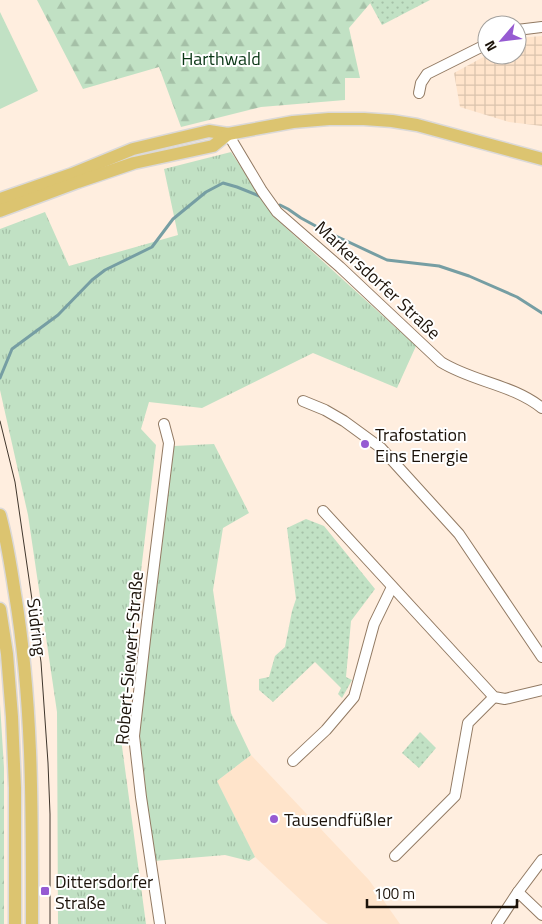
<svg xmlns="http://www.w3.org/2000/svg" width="542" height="924" font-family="'Titillium Web',sans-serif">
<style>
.built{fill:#ffe4cb}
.industrial{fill:url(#industrial-grid)}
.grass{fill:url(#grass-tufts)}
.forest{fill:url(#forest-firs)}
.park{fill:url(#park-dots)}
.pitch{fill:#c1e1c4}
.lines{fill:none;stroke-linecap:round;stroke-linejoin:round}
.stream{stroke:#769ea3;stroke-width:3}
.minor-casing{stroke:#927a63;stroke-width:12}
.major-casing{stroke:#dbd9d8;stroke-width:15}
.minor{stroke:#fff;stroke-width:10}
.major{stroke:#dcc470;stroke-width:12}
.tram{stroke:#40362c;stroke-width:1}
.poi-dot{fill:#965bd2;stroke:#fff;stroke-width:2}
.labels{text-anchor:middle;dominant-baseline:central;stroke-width:4;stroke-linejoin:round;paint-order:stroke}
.park-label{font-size:18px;fill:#0a3716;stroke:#fff}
.street-label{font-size:18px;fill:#1c130a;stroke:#fff}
.poi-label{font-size:18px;fill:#1c130a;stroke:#fff;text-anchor:start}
</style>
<defs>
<pattern id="industrial-grid" width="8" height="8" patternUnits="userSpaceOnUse" patternTransform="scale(1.25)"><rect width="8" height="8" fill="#ffe4cb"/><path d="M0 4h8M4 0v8" fill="none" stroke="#dac3ad"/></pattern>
<pattern id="grass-tufts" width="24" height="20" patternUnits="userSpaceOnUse" patternTransform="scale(1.25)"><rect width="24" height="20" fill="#c1e1c4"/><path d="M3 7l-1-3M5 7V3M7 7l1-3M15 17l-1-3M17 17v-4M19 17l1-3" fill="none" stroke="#a5c0a7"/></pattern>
<pattern id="forest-firs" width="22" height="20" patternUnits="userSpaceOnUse" patternTransform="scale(1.25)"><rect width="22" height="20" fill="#c1e1c4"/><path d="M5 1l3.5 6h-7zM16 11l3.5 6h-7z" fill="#a5c0a7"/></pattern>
<pattern id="park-dots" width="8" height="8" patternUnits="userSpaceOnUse" patternTransform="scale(1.25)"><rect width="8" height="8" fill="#c1e1c4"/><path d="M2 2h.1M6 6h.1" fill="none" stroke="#a5c0a7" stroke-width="1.8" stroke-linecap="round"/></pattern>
</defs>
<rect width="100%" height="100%" fill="#ffeedf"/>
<polygon class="built" points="251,755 369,880 400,924 328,924 322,920 255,857 217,781"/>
<polygon class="industrial" points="542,36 542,126 509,122 460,107 454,73 487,55 517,55 517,38"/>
<g class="grass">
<polygon points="231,152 273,216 416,346 397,388 313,353 202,408 149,402 141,429 156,445 121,739 146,924 58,924 57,712 28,515 0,390 0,229 45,212 69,266 178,235 164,169"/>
<polygon points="214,444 249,513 223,528 213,590 231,713 251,755 217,781 255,857 249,861 225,855 154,861 139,733 174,446"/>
</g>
<g class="forest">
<polygon points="37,0 373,0 349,28 360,78 345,78 345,100 261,107 181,127 159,67 83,89"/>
<polygon points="0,704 4,768 4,924 0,924"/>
</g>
<g class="park">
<polygon points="373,0 430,0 382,25 370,3"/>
<polygon points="306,519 324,526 375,589 351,621 346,677 352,680 342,698 338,694 341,688 315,662 273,702 259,690 259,679 269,677 275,656 285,647 292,611 296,599 287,528"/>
<polygon points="420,732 436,748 419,768 402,753"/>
</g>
<polygon class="pitch" points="0,12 38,91 0,109"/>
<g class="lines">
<g class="stream">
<polyline points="280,205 288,209 301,218 323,230 387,260 439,266 469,276 517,297 542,313"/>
<polyline points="0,378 12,349 58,315 92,280 105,270 152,247 173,219 206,192 223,183 237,187 262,197"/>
</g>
<defs>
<g id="minor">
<polyline points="517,30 542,27"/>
<polyline points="419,93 421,83 427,74 487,44"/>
<path d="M228,134l34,57 15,21 63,55 101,95c32,20 71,22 101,46"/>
<polyline points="303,401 325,410 344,421 381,448 459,534 542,657"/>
<polyline points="323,511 494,697 505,699 542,690"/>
<polyline points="293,761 326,730 354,697 374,624 392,587"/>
<polyline points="395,856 455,796 468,723 494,697"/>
<polyline points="518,892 542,915"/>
<polyline points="160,924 141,797 134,736 147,622 169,443 164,424"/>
<polyline points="497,924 518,892 542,860"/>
</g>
<g id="major">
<polyline points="0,199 72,174 133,149 209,131 228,134 293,122 329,119 364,119 392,121 417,125 542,159"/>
<polyline points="0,211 78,182 134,163 213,146 228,134"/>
<path d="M0,515c7,26 11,52 15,79 18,109 17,220 17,330"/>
<polyline points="0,609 7,654 12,717 15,788 15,924"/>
</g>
</defs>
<use href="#minor" class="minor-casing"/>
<use href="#major" class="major-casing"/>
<use href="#minor" class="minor"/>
<use href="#major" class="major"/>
<polyline class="tram" points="0,421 15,482 41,662 48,763 50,814 50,924"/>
</g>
<g class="poi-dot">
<circle cx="365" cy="444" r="5"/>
<circle cx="274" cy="819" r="5"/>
<rect x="40" y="886" width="10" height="10" rx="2.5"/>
</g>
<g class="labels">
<g class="park-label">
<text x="221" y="58">Harthwald</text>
</g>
<g class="street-label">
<text transform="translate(378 280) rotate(43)">Markersdorfer Straße</text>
<text transform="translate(37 627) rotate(83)">Südring</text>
<text transform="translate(129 658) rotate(-85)">Robert-Siewert-Straße</text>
</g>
<g class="poi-label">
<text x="375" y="434">Trafostation<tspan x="375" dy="21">Eins Energie</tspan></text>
<text x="284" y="819">Tausendfüßler</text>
<text x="55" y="881">Dittersdorfer<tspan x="55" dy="21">Straße</tspan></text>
</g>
</g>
<g transform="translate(502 40) rotate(242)"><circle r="24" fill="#ffffff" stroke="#a4a19d"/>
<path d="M0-4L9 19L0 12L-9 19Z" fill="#965bd2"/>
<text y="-8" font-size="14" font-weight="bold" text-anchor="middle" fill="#1c130a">N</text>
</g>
<path d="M367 899v8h150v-8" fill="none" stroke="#1c130a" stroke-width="2.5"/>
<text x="374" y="899" font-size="15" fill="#1c130a" stroke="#ffffff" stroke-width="4" paint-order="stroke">100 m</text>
</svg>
